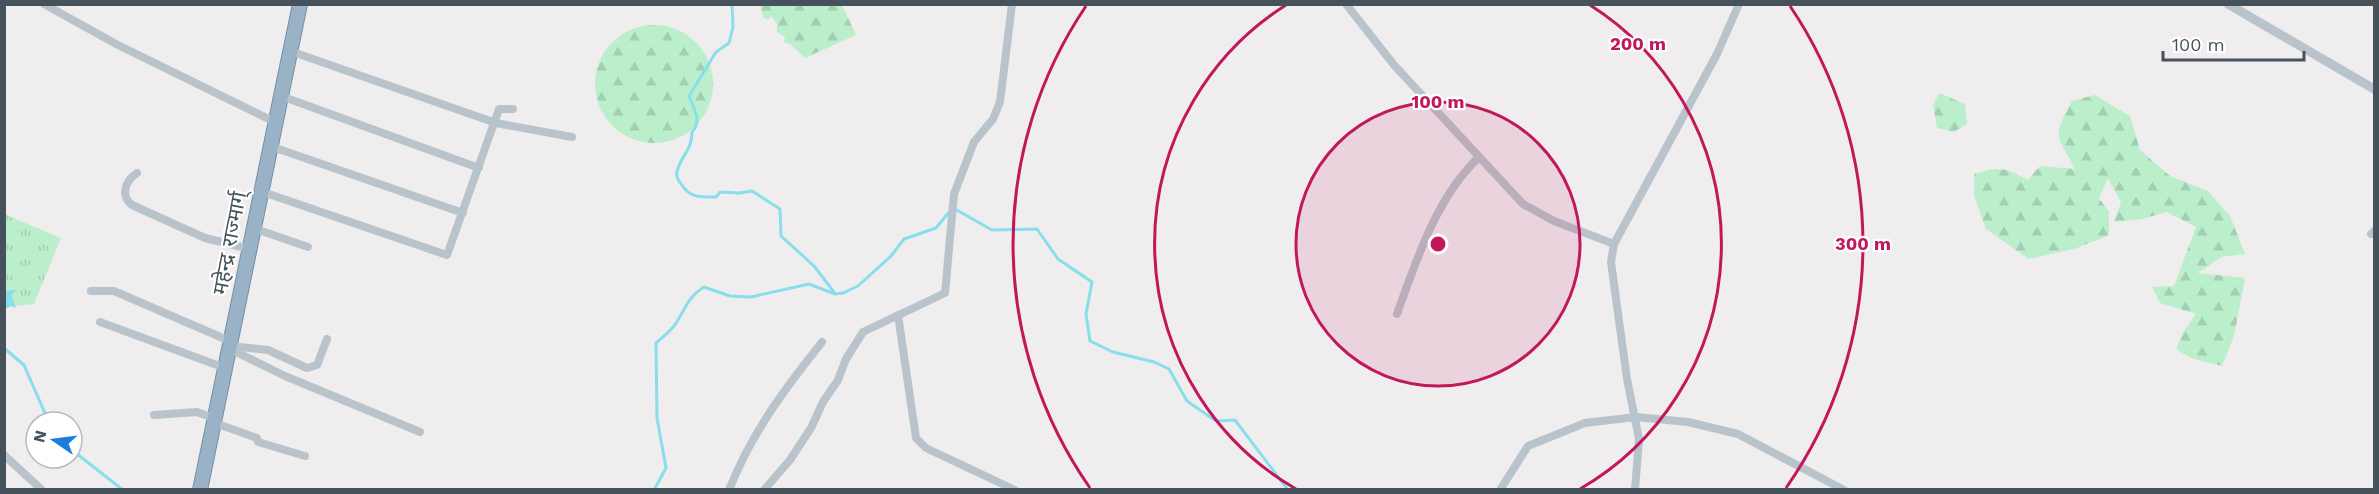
<svg xmlns="http://www.w3.org/2000/svg" width="2379" height="494" font-family="'Work Sans','Noto Sans Devanagari',sans-serif">
<style>
.grass{fill:url(#grass-tufts)}
.forest{fill:url(#forest-firs)}
.water{fill:#88deeb}
.lines{fill:none;stroke-linecap:round;stroke-linejoin:round}
.stream{stroke:#88deeb;stroke-width:3}
.trunk-casing{stroke:#708fa8;stroke-width:16}
.minor{stroke:#b9c3cb;stroke-width:8}
.tertiary{stroke:#b9c3cb;stroke-width:9}
.trunk{stroke:#99b2c5;stroke-width:14}
.ring{fill:none;stroke:#c2185b;stroke-width:3}
.labels{text-anchor:middle;dominant-baseline:central;stroke-width:4.5;stroke-linejoin:round;paint-order:stroke}
.street-label{font-size:21px;fill:#46525b;stroke:#fff}
.centre{fill:#c2185b;stroke:#fff;stroke-width:3}
.ring-label{font-size:18px;text-anchor:middle;font-weight:bold;fill:#c2185b;stroke:#fff;stroke-width:4.5;stroke-linejoin:round;paint-order:stroke}
</style>
<defs>
<pattern id="grass-tufts" width="24" height="20" patternUnits="userSpaceOnUse" patternTransform="scale(1.5)"><rect width="24" height="20" fill="#bbeecb"/><path d="M3 7l-1-3M5 7V3M7 7l1-3M15 17l-1-3M17 17v-4M19 17l1-3" fill="none" stroke="#a2ceb1"/></pattern>
<pattern id="forest-firs" width="22" height="20" patternUnits="userSpaceOnUse" patternTransform="scale(1.5)"><rect width="22" height="20" fill="#bbeecb"/><path d="M5 1l3.5 6h-7zM16 11l3.5 6h-7z" fill="#a2ceb1"/></pattern>
</defs>
<rect width="100%" height="100%" fill="#f0edee"/>
<polygon class="grass" points="4,214 61,238 34,304 5,307"/>
<g class="forest">
<polygon points="760,5 842,5 856,35 805,58 790,44 784,42 785,37 777,32 777,24 771,16 768,20 763,17"/>
<circle cx="654" cy="84" r="59"/>
<polygon points="1939,93 1965,104 1967,124 1954,132 1937,128 1933,105"/>
<path d="M2095,95l35,21 10,34 30,26 38,15 22,25 15,38 -24,3 -23,16 47,5 -11,58 -12,30 -31,-8 -15,-9 7,-17 13,-18 -36,-11 -8,-16 22,-1 22,-59 -29,-15 -25,7 -28,3 7,-20 -13,-24 -9,20 10,14v23l-32,13 -48,11 -43,-30 -12,-33v-22c25,-8 31,-7 54,6l12,-14 35,3c-18,-36 -24,-29 -3,-68z"/>
</g>
<polygon class="water" points="5,280 6,291 17,290 11,295 16,308 11,306 5,309"/>
<g class="lines">
<g class="stream">
<path d="M732,4l1,23 -4,16 -13,9 -27,44c5,12 13,26 3,36 0,20 -12,24 -15,40 -1,5 2,10 5,13 8,13 19,12 34,12l4,-5 19,1 13,-2 28,18 1,27 33,30 20,26"/>
<polyline points="955,209 992,230 1037,229 1058,259 1092,282 1086,314 1090,341 1113,352 1154,362 1169,369 1187,401 1216,421 1235,420 1288,490"/>
<polyline points="4,348 24,365 44,411 51,422"/>
<polyline points="72,450 123,490"/>
<path d="M654,490l12,-22 -9,-50 -1,-75c6,-5 13,-11 18,-17 11,-15 13,-29 30,-39l26,9 21,1 58,-13 26,10 8,-1 15,-7 33,-30 13,-17 32,-11 14,-17"/>
</g>
<defs>
<polyline id="trunk" points="200,490 300,4"/>
</defs>
<use href="#trunk" class="trunk-casing"/>
<g class="minor">
<polyline points="44,4 116,44 275,122"/>
<polyline points="1346,4 1394,65 1523,204 1554,221 1614,244"/>
<polyline points="290,51 496,123 572,137"/>
<polyline points="281,96 479,168"/>
<polyline points="270,146 463,213"/>
<path d="M137,173c-12,8 -17,23 -5,32l73,33 45,11"/>
<polyline points="260,191 447,255 499,109 513,109"/>
<polyline points="253,228 308,247"/>
<polyline points="2371,234 2374,231"/>
<polyline points="91,291 114,291 232,342"/>
<path d="M1397,314c20,-55 39,-116 82,-157"/>
<polyline points="898,315 916,438 926,448 1015,490"/>
<polyline points="100,322 225,368"/>
<polyline points="231,346 268,350 307,368 317,365 327,339"/>
<polyline points="230,349 285,376 420,432"/>
<polyline points="154,415 197,412 216,419"/>
<polyline points="215,423 257,438 258,442 305,456"/>
<polyline points="4,455 42,490"/>
<path d="M729,490c23,-58 55,-100 93,-148"/>
<polyline points="764,490 790,460 811,428 823,402 838,380 846,359 863,332 945,293 954,194 974,142 993,119 1000,102 1012,4"/>
<polyline points="1500,490 1528,446 1585,423 1636,417 1688,422 1738,434 1844,490"/>
<polyline points="1635,490 1639,439 1627,379 1611,262 1614,244 1717,54 1739,4"/>
</g>
<polyline class="tertiary" points="2228,4 2374,89"/>
<use href="#trunk" class="trunk"/>
</g>
<circle cx="1438" cy="244" r="142" fill="#c2185b" fill-opacity=".12"/>
<g class="ring">
<circle cx="1438" cy="244" r="142"/>
<path d="M1296 489A283 283 0 0 1 1286 5M1590 5A283 283 0 0 1 1580 489"/>
<path d="M1090 488A425 425 0 0 1 1086 6M1790 6A425 425 0 0 1 1786 488"/>
</g>
<g class="labels">
<g class="street-label">
<text transform="translate(229 243) rotate(-79)">महेन्द्र राज्मार्ग्</text>
</g>
</g>
<circle cx="1438" cy="244" r="9" class="centre"/>
<g class="ring-label">
<text x="1638" y="50">200 m</text>
<text x="1438" y="108">100 m</text>
<text x="1863" y="250">300 m</text>
</g>
<rect width="2379" height="494" fill="none" stroke="#46525b" stroke-width="12"/>
<g transform="translate(54 440) rotate(284)"><circle r="28" fill="#ffffff" stroke="#b5babd" stroke-width="1.5"/>
<path d="M0-4.5L10 22L0 15L-10 22Z" fill="#197ede"/>
<text y="-9" font-size="16" font-weight="bold" text-anchor="middle" fill="#46525b">N</text>
</g>
<path d="M2163 51v9h141v-9" fill="none" stroke="#46525b" stroke-width="3"/>
<text x="2172" y="51" font-size="18" fill="#46525b" stroke="#ffffff" stroke-width="4.5" paint-order="stroke">100 m</text>
</svg>
